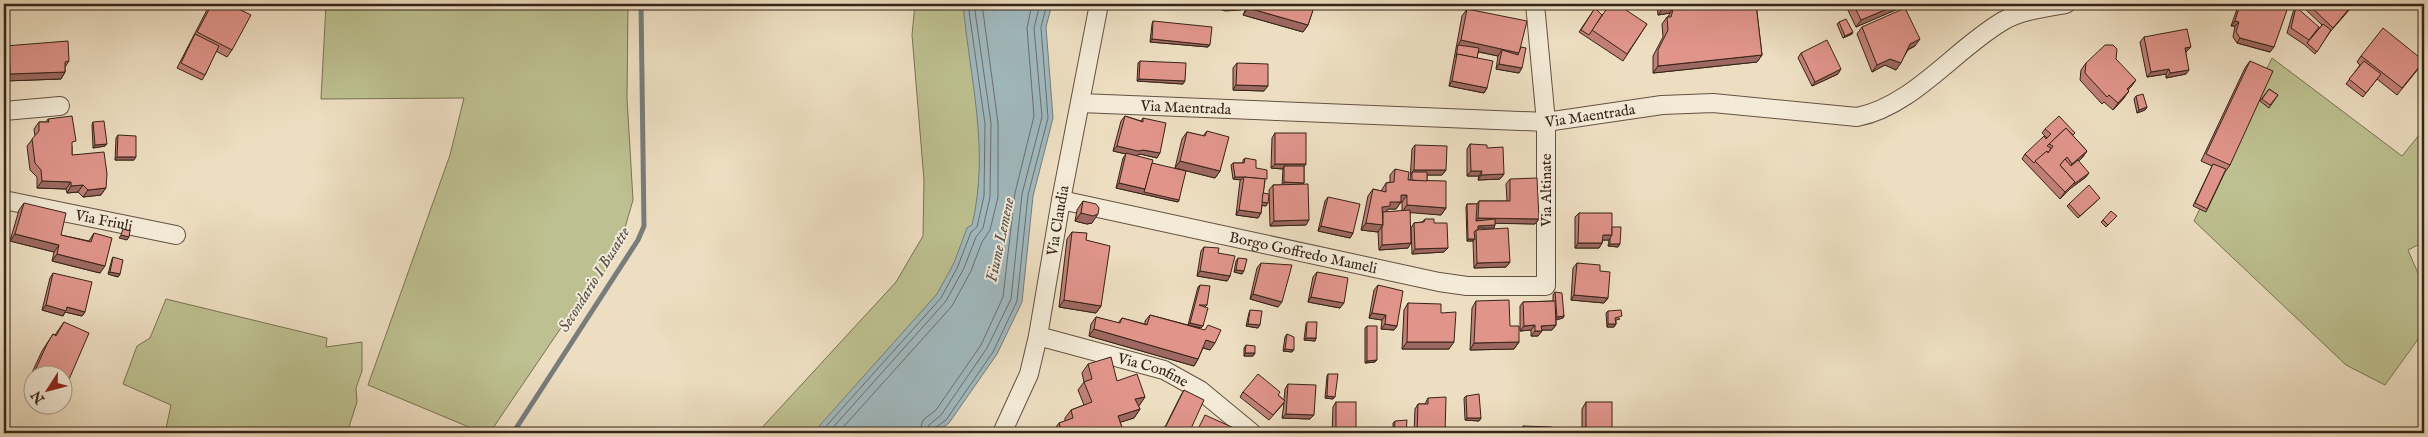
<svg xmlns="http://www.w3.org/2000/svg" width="2428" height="437" font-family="'IM FELL English',serif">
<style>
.green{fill:#bdc090;stroke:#7a7254}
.water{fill:#a0b9bf;stroke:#767d7c}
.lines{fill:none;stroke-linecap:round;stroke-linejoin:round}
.shore{stroke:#6b6e6c;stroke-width:1}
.stream{stroke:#767d7c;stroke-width:5}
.minor-casing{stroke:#645242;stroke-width:20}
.minor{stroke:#f3ead7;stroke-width:18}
.wall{fill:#c17f77;stroke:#362418;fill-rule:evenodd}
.shaded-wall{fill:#9d6861;stroke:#362418}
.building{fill:#e0948a;stroke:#362418}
.labels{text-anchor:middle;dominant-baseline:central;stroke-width:4;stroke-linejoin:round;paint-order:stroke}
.street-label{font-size:15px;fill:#362418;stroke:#f3ead7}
.water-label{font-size:16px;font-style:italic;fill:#56514a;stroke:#f3ead7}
</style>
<rect width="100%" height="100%" fill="#eddec1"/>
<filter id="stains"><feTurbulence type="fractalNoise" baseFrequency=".004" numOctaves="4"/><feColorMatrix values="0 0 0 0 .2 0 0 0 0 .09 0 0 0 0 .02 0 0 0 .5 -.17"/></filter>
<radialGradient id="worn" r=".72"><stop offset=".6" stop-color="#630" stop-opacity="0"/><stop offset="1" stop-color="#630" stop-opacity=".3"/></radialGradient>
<g class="green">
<polygon points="326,4 628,4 627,98 633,200 617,255 567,319 493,428 476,430 368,385 450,155 464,98 321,99"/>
<polygon points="915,4 1024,4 1023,97 898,433 757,433 896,282 923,236 924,180 912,35"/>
<polygon points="2272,58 2402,156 2424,129 2424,242 2408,250 2424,287 2424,331 2385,385 2346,365 2194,221"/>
<polygon points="166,299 327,338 326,347 362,342 362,371 356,388 357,402 347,433 165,433 171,405 123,384 137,346 150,338"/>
</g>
<path class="water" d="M963,4h89l-6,23 7,91 -20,78 -11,106 -25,52 -48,69 -14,10h-122l124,-139 17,-31 13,-35 5,-3c18,-76 -2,-145 -9,-221z"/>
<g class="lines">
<g class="shore">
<polyline points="820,433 941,298 958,266 971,232 977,227 984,196 985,124 968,4"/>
<polyline points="828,433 946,301 964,268 976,237 983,228 990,197 991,123 974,4"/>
<polyline points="838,433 952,306 971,271 982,242 990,230 998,197 998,123 982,4"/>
<polyline points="919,433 923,420 936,410 981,345 1003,297 1015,193 1034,116 1027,28 1032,4"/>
<polyline points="927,433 929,425 941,415 987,348 1011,299 1022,194 1042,117 1034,28 1040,4"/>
<polyline points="933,433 935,428 946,420 993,352 1017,301 1028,195 1048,118 1041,27 1047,4"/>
</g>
<polyline class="stream" points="513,433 638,240 644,226 641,4"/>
<defs>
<g id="minor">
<path id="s1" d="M1080,103l466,19 116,-17 51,-2 144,14c56,-11 98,-68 146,-96 19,-11 42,-13 63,-17"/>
<polyline points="4,111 60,106"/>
<path id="s2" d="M4,200l172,35"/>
<path id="s3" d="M1061,200l378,82 28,4h79v-164l-11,-118"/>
<path id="s4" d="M1038,336l126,34 36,20 52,43"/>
<path id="s5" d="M1002,433l27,-59 9,-38 23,-136 38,-196"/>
</g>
</defs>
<use href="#minor" class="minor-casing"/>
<use href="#minor" class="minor"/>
</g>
<g class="wall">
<polygon points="210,4 228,4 232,50 227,57 216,51 205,75 202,80 177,68"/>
<polygon points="1248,4 1315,4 1308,25 1303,32 1243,15"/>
<polygon points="1657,4 1756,4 1762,55 1757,62 1653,73 1653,56 1663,37 1662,24 1667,17 1668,17 1670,13 1658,15"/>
<polygon points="1845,4 1908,4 1907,5 1856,27"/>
<polygon points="2240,4 2251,6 2252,4 2280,4 2270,52 2237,43 2233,37 2235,26 2231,26 2237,9"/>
<polygon points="2306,4 2353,4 2350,9 2330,32 2315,54 2305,45 2287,33 2293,12 2296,7 2309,40 2322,25 2303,7"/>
<polygon points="1467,9 1521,47 1519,73 1496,69 1498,56 1478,52 1477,58 1487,88 1484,93 1449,86 1462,16"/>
<polygon points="1593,11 1602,15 1647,24 1623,61 1579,32"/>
<polygon points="1153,21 1208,47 1150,42 1152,24"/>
<polygon points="1839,22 1852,34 1843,38 1837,24"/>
<polygon points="1862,27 1915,46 1908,50 1896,70 1885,65 1872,72 1857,34"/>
<polygon points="2144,37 2191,47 2186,52 2186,74 2166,78 2166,74 2147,77 2140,42"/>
<polygon points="5,46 69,61 65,67 65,72 61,79 5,81 5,72 4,72 4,48"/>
<polygon points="1801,53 1838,74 1812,86 1798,58"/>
<polygon points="2361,56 2419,68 2397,95 2377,79 2363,97 2346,84 2360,65 2357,62"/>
<polygon points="2116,59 2131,87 2128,90 2124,98 2113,110 2104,102 2102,104 2080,80 2081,70 2086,63"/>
<polygon points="1140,61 1183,84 1137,81 1138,63"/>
<polygon points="2250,61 2230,165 2225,172 2206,212 2193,206 2212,166 2201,161 2245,68"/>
<polygon points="1237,63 1264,91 1233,90 1233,68"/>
<polygon points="2269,89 2278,95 2269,108 2260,101"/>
<polygon points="2136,96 2147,107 2145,110 2137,113 2134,99"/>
<polygon points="1125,116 1141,121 1143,118 1157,158 1140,154 1136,156 1152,163 1179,200 1178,202 1116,188 1123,158 1126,154 1113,151 1121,121"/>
<polygon points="48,119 72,146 72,155 101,195 83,197 78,192 67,193 66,189 37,188 37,177 30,170 27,146 35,136 34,129 39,122 46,122"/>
<polygon points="93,122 105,146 93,148 92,125"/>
<polygon points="2045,129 2073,136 2087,151 2082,158 2078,161 2086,177 2071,188 2060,199 2022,159 2025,154 2047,138 2042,133"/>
<polygon points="1207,131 1220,171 1215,178 1175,168 1182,139 1187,132 1203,136"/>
<polygon points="1275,133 1304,166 1304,183 1302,184 1306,225 1270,226 1269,190 1273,185 1282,185 1283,169 1271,168 1272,138"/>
<polygon points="118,135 134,160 115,160 116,138"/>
<polygon points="1470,144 1487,148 1504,174 1500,179 1478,180 1479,176 1467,176 1467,149"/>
<path d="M1415,145l31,25 -4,5h-15v6l19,27 -5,7 -31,-3 -2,36 -29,2 -1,-18 -17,-2 7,-34 5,-7 8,2 5,-8 4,-1v-7l5,-6 13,11h2l2,-31zM1401,202h1v9l-16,1 2,-3h8z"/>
<polygon points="1245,158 1256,168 1265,181 1263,193 1266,206 1262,205 1261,213 1258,218 1236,215 1240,181 1241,180 1233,179 1231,165 1233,163 1243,163 1243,160"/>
<polygon points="1510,179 1539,219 1535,224 1495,223 1494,228 1478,228 1478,230 1510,262 1506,267 1474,268 1473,241 1467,241 1466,207 1467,204 1477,204 1479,201 1507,201 1506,184"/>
<polygon points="1328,197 1353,233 1350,238 1318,231 1325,201"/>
<polygon points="2098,200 2078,218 2067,206 2069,204"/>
<polygon points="1083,201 1092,223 1087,224 1075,221 1077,210"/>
<polygon points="24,203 61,235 89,241 94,233 100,273 52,261 54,252 10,241 19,210"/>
<polygon points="1579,213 1612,227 1618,247 1608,246 1609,240 1603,240 1602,243 1599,248 1575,248 1575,217"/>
<polygon points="2117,216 2106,227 2101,222 2103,220"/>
<polygon points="1425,219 1434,223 1448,248 1444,252 1412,254 1411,228 1414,223 1422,222"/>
<polygon points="1072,232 1086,240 1101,306 1096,313 1059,307 1067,239"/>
<polygon points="1204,247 1218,253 1230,276 1227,281 1197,276 1201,251"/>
<polygon points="113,257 120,274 118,277 108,274 112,259"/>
<polygon points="1238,258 1242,274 1234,272 1236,261"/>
<polygon points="1261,263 1278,307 1250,299 1257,268"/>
<polygon points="1577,263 1600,271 1608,298 1604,303 1571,300 1573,268"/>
<polygon points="1317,272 1340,308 1308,302 1313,277"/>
<polygon points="53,273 85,312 82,316 65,312 63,316 42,310 50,278"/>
<polygon points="1200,285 1207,305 1205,307 1203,326 1201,328 1190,326 1210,350 1203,348 1198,359 1194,366 1089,336 1091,324 1096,317 1118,323 1122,318 1145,324 1145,321 1150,315 1188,325 1198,287"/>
<polygon points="1378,285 1397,326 1394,330 1381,329 1382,320 1369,318 1374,290"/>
<polygon points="1555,292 1564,316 1563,318 1556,320 1556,325 1552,330 1542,330 1538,336 1531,336 1531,330 1520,331 1520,306 1523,302 1553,301 1553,295"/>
<polygon points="1476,301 1510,326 1519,342 1514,349 1470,350 1472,308"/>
<polygon points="1408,303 1441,313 1449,349 1402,349 1404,310"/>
<polygon points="1250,310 1258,328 1246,326 1249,313"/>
<polygon points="1608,311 1620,319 1616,320 1616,324 1614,327 1607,327 1606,313"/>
<polygon points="64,322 67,384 62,390 62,374 32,374 32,381 29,379 42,351 53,334 55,335"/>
<polygon points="1307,322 1316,338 1315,341 1304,340 1306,324"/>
<polygon points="1367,326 1375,362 1365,363 1365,328"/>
<polygon points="1287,334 1292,352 1283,351 1285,337"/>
<polygon points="1246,345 1255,353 1253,356 1244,356 1244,348"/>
<polygon points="1088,364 1117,381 1139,406 1138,406 1140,409 1134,418 1120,422 1124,433 1053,433 1053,431 1059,423 1065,421 1065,418 1071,410 1084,405 1078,390 1084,382 1082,373"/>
<polygon points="1328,374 1335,397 1333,399 1325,398 1327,376"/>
<polygon points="1288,384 1310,419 1282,418 1284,403 1269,420 1240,397 1243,392 1278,395 1284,400 1285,389"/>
<polygon points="1184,390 1189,433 1162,433 1181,395"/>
<polygon points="1466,396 1481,418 1479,421 1465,420 1464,398"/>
<polygon points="1428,398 1445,433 1414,433 1415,409 1418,404 1425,404"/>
<polygon points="1336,402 1356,433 1332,433 1333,407"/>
<polygon points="1586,402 1612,433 1582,433 1582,409"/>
<polygon points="1395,421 1406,433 1393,433 1393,423"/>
<polygon points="1523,426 1551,433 1520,433 1520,431"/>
</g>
<g class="shaded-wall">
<polygon points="1168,4 1186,4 1183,8"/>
<polygon points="1206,4 1245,4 1241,10 1225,11"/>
<polygon points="1899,4 1908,4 1907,5 1856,27 1861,20"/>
<polygon points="1674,6 1670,13 1658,15 1663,8"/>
<polygon points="1248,8 1308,25 1303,32 1243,15"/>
<polygon points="2235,21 2239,22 2235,26 2231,26"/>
<polygon points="1853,32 1852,34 1843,38 1845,36"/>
<polygon points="2240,38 2274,47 2270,52 2237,43"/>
<polygon points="1152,39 1210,45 1208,47 1150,42"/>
<polygon points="1920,39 1915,46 1906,50 1910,44"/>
<polygon points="1461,40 1519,53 1514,60 1502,50 1498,56 1458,47 1458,45"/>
<polygon points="2191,47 2187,51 2182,53 2185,48"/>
<polygon points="1762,55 1757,62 1653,73 1658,66"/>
<polygon points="1890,59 1901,63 1896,70 1885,65 1872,72 1877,65"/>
<polygon points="1499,64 1522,68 1519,73 1496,69"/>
<polygon points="5,65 10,65 5,72 4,72 4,67"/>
<polygon points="1841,69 1838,74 1812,86 1815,82"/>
<polygon points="2169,69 2166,74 2147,77 2151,72"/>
<polygon points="2189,70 2186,74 2166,78 2170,73"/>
<polygon points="65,72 61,79 5,81 10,74"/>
<polygon points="1139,79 1185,81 1183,84 1137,81"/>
<polygon points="2136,80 2131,87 2122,96 2127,89"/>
<polygon points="1452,81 1487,88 1484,93 1449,86"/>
<polygon points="1236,85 1268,86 1264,91 1233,90"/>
<polygon points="2129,91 2124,98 2113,110 2118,103"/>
<polygon points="2147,107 2145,110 2137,113 2139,110"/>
<polygon points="107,144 105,146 93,148 95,145"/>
<polygon points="1117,146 1143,150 1160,153 1157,158 1140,154 1135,156 1113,151"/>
<polygon points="2087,151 2082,158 2067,171 2072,164"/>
<polygon points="117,157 136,157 134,160 115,160"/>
<polygon points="1180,161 1220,171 1215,178 1175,168"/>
<polygon points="1275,164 1306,164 1302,169 1284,166 1283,169 1271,168"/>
<polygon points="1414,170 1446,170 1442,175 1412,175 1412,172"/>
<polygon points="1471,171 1482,171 1479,176 1467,176"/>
<polygon points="2089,173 2086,177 2071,188 2060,199 2065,192 2075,182"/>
<polygon points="1504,174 1500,179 1478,180 1481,175"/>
<polygon points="1235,177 1243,177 1241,180 1233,179"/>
<polygon points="42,181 71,182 66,189 37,188"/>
<polygon points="1284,182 1304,183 1302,185 1282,185"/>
<polygon points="1119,183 1145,189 1179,200 1178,202 1116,188"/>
<polygon points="83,185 78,192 67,193 71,186"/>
<polygon points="106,188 101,195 83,197 88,190"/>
<polygon points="1401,195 1407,195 1402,202 1398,202 1401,202 1396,209 1388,209 1385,213 1380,213 1382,207"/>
<polygon points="1261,202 1268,203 1266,206 1259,205"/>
<polygon points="1407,205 1446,208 1441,215 1402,212"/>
<polygon points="1239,210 1261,213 1258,218 1236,215"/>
<polygon points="1081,213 1098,214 1092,223 1087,224 1075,221"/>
<polygon points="1478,218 1539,219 1535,224 1475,223"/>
<polygon points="1309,220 1306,225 1270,226 1274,221"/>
<polygon points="1366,223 1383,225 1378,232 1361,230"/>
<polygon points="1495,225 1494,228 1476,228 1478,226"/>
<polygon points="1321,226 1353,233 1350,238 1318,231"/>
<polygon points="15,234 59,245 54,252 10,241"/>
<polygon points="121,235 129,237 127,240 119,238"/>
<polygon points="1603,235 1612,235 1609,240 1599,240"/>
<polygon points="1468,239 1475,239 1473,241 1467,241"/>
<polygon points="1411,243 1408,248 1379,250 1382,245"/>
<polygon points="1578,243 1602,243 1599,248 1575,248"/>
<polygon points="1610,244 1620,244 1618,247 1608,246"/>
<polygon points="1448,248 1444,252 1412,254 1415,249"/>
<polygon points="57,254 105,266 100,273 52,261"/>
<polygon points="1510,262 1506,267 1474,268 1477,263"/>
<polygon points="1236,270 1244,271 1242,274 1234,272"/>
<polygon points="1200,271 1230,276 1227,281 1197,276"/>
<polygon points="110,272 120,274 118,277 108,274"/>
<polygon points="1253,294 1282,302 1278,307 1250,299"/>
<polygon points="1574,295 1608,298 1604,303 1571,300"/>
<polygon points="1311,297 1344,303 1340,308 1308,302"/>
<polygon points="1064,300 1101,306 1096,313 1059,307"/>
<polygon points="46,305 67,307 85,312 82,316 65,312 63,316 42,310"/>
<polygon points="1372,313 1386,315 1382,320 1369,318"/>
<polygon points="1564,316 1563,318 1555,320 1557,317"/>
<polygon points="1190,323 1203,326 1201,328 1188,325"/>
<polygon points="1248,324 1260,325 1258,328 1246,326"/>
<polygon points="1385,324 1397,326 1394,330 1381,329"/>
<polygon points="1608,324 1616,324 1614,327 1607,327"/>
<polygon points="1535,325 1531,330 1520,331 1524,326"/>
<polygon points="1556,325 1552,330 1538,330 1541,326"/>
<polygon points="1094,329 1198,359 1194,366 1089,336"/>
<polygon points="1535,331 1542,331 1538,336 1531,336"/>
<polygon points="1306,338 1316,338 1315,341 1304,340"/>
<polygon points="1206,340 1215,343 1210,350 1201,347"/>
<polygon points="1407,342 1454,342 1449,349 1402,349"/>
<polygon points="1519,342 1514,349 1470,350 1474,343"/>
<polygon points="1285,349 1294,350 1292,352 1283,351"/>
<polygon points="1245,353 1255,353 1253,356 1244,356"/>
<polygon points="1377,360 1375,362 1365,363 1367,361"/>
<polygon points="1327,396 1335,397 1333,399 1325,398"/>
<polygon points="1145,397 1139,406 1129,408 1135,399"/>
<polygon points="1140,409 1134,418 1112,425 1118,416"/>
<polygon points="1286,414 1314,415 1310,419 1282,418"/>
<polygon points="1467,418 1481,418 1479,421 1465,420"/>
</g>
<g class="building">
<polygon points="212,4 228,4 251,15 232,50 197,32"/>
<polygon points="1250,4 1315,4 1308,25 1248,8"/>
<polygon points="1610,4 1617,4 1647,24 1627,54 1592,30"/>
<polygon points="1662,4 1756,4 1762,55 1658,66 1658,50 1668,30 1667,17 1671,17 1674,6 1663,8"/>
<polygon points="1853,4 1899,4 1861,20"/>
<polygon points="2240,4 2252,7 2253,4 2282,4 2287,10 2274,47 2240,38 2236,32 2239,22 2235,21"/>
<polygon points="2308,4 2353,4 2333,28"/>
<polygon points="2296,7 2319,27 2309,40 2291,28"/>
<polygon points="1595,8 1602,15 1589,35 1581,30"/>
<polygon points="1905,8 1920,39 1910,44 1901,63 1890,59 1877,65 1862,27"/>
<polygon points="1467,9 1527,21 1519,53 1461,40"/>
<polygon points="1846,19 1853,32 1845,36 1839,22"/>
<polygon points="1153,21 1212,27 1210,45 1152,39"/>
<polygon points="2323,24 2331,30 2317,52 2307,43"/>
<polygon points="2383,28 2424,61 2402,88 2361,56"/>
<polygon points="2187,29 2191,47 2185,48 2189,70 2170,73 2169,69 2151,72 2144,37"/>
<polygon points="195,34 219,46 205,75 181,63"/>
<polygon points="1827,40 1841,69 1815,82 1801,53"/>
<polygon points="68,41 69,61 65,62 65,72 10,74 10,65 5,65 5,46"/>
<polygon points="1458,45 1479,48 1477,58 1457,54 1456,57"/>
<polygon points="2105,45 2113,45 2117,49 2116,59 2136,80 2127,89 2129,91 2118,103 2109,95 2107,97 2085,73 2086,63"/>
<polygon points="1521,47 1526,48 1522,68 1499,64 1502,50 1518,55"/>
<polygon points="1457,54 1493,61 1487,88 1452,81"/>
<polygon points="1140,61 1186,63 1185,81 1139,79"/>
<polygon points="2250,61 2273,71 2230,165 2206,154"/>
<polygon points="2364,61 2381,74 2366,93 2349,79"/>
<polygon points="1237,63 1268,64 1268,86 1236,85"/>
<polygon points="2269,89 2278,95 2270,105 2262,99"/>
<polygon points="2143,94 2147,107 2139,110 2136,96"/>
<polygon points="72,116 76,141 72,142 72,155 104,152 107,174 106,188 88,190 83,185 71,186 71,182 42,181 41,170 35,163 32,139 39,131 39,122 49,122 48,119"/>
<polygon points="1125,116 1143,122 1143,118 1166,123 1160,153 1143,150 1138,151 1117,146"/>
<polygon points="2059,116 2075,133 2073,135 2066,128 2049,144 2047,146 2051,148 2048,153 2047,151 2034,163 2025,154 2044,136 2046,139 2051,134 2045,129"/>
<polygon points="104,121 107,144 95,145 93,122"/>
<polygon points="2066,128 2087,151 2072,164 2067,157 2060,165 2075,182 2065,192 2035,161 2047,151 2048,153 2053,146 2049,144"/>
<polygon points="1207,131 1229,137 1220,171 1180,161 1187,132 1205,136"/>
<rect x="1275" y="133" width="31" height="31"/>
<polygon points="118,135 136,136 136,157 117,157"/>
<polygon points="1470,144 1487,145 1487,148 1503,147 1504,174 1481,175 1482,171 1471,171"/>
<polygon points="1415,145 1447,146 1446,170 1414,170"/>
<polygon points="1126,153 1153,160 1145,189 1119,183"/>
<polygon points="1245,158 1256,160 1256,168 1267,170 1267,179 1244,177 1235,177 1233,163 1244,163"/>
<polygon points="2065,159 2071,166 2078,160 2089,173 2074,184 2075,182 2060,165"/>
<polygon points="1152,163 1186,171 1179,200 1144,192 1145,189"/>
<polygon points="2213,164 2226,169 2207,209 2195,203"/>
<polygon points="1284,166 1304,166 1304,183 1284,182"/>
<polygon points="1395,169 1409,172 1408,180 1446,181 1446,208 1407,205 1407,195 1401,195 1401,202 1390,202 1390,206 1382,207 1383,225 1366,223 1373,189 1386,192 1386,183 1394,182"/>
<polygon points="1412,172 1427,172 1427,181 1412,180"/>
<polygon points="1244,177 1265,179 1261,213 1239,210"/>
<polygon points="1537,178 1539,219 1478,218 1479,201 1510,201 1510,179"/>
<polygon points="1308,184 1309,220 1274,221 1273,185"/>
<polygon points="2089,185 2100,198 2080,216 2069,204"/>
<polygon points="1263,193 1269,194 1268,203 1262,202"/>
<polygon points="1328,197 1360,204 1353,233 1321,226"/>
<polygon points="1083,201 1096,204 1099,208 1098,214 1093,216 1081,213"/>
<polygon points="24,203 66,213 61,235 91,242 94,233 112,238 105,266 57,254 59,245 15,234"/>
<polygon points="1467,204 1477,204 1476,221 1495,219 1495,225 1478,226 1478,230 1476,230 1474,232 1475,239 1468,239"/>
<polygon points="1410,210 1411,243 1382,245 1382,227 1383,225 1383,212"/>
<polygon points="2111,211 2117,216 2108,225 2103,220"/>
<polygon points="1579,213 1612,213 1612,235 1603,235 1602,243 1578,243"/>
<polygon points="1425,219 1434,219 1434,223 1447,223 1448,248 1415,249 1414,223 1424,222"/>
<polygon points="1612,227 1621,227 1620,244 1610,244 1610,238 1612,235"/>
<polygon points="1508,228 1510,262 1477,263 1476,230"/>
<polygon points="123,229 130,231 129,237 121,235"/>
<polygon points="1072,232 1087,233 1086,240 1110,246 1101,306 1064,300"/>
<polygon points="1204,247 1219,248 1218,253 1235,256 1230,276 1200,271"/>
<polygon points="113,257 123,260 120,274 110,272"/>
<polygon points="1238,258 1247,259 1244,271 1236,270"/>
<polygon points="1261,263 1292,265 1282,302 1253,294"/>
<polygon points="1577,263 1600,265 1600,271 1610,272 1608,298 1574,295"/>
<polygon points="1317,272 1348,278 1344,303 1311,297"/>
<polygon points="53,273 92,282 85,312 67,307 66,311 46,305"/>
<polygon points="1200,285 1210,286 1207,305 1199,305 1208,308 1203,326 1190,323"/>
<polygon points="1378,285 1403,291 1397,326 1385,324 1386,315 1372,313"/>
<polygon points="1555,292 1562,293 1564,316 1557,317"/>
<polygon points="1509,300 1510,326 1519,326 1519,342 1474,343 1476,301"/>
<polygon points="1555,301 1556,325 1541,326 1542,331 1535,331 1535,325 1524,326 1523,302"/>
<polygon points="1408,303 1441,304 1441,313 1456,312 1454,342 1407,342"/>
<polygon points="1250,310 1262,311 1260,325 1248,324"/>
<polygon points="1621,310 1622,316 1615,318 1616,324 1608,324 1608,311"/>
<polygon points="1150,315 1205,330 1208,325 1221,330 1215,343 1206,340 1198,359 1094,329 1096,317 1120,323 1122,318 1147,325"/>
<polygon points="64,322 89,333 67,384 62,382 62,374 38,374 34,373 47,344 53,334 56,336"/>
<polygon points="1307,322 1317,322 1316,338 1306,338"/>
<polygon points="1367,326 1377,326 1377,360 1367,361"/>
<polygon points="1287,334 1294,337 1294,350 1285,349"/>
<polygon points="1246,345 1255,346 1255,353 1245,353"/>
<polygon points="1111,357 1117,381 1137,374 1145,397 1135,399 1140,409 1118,416 1124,433 1062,433 1059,423 1073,418 1071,410 1092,402 1084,382 1092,379 1088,364"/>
<polygon points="1258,374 1280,392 1278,395 1285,401 1273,415 1243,392"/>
<polygon points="1328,374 1338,374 1335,397 1327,396"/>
<polygon points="1288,384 1316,385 1314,415 1286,414"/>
<polygon points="1184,390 1204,400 1189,433 1172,433 1164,430"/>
<polygon points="1479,394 1481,418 1467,418 1466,396"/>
<polygon points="1446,397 1445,433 1417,433 1418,404 1428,404 1428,398"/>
<rect x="1336" y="402" width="20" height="31"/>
<rect x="1586" y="402" width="26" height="31"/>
<polygon points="1205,415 1234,428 1231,433 1196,433"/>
<polygon points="1407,420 1406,433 1394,433 1395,421"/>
<polygon points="1523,426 1552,427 1551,433 1523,433"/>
</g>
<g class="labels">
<g class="street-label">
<text stroke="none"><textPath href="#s1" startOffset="106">Via Maentrada</textPath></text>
<text stroke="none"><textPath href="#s1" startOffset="511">Via Maentrada</textPath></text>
<text transform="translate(1546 190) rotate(-90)">Via Altinate</text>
<text stroke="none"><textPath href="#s2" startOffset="102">Via Friuli</textPath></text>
<text stroke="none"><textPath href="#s5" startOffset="221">Via Claudia</textPath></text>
<text stroke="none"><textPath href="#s3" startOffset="248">Borgo Goffredo Mameli</textPath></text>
<text stroke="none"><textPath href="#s4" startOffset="120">Via Confine</textPath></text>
</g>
<g class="water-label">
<text transform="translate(1001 240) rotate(-78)">Fiume Lemene</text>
<text transform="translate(595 280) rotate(-58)">Secondario I Busatte</text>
</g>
</g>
<rect width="2428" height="437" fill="none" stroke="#eddec1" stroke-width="20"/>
<rect x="5" y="5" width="2418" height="427" fill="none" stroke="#362418" stroke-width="2.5"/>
<rect x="10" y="10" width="2408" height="417" fill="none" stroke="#362418"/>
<g transform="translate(48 390) rotate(234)"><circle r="24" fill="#f3ead7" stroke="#a79b8b"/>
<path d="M0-4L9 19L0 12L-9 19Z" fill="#8f2418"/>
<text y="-8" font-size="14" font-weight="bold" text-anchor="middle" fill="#362418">N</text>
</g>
<rect width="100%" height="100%" filter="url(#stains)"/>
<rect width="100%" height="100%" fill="url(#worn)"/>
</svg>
